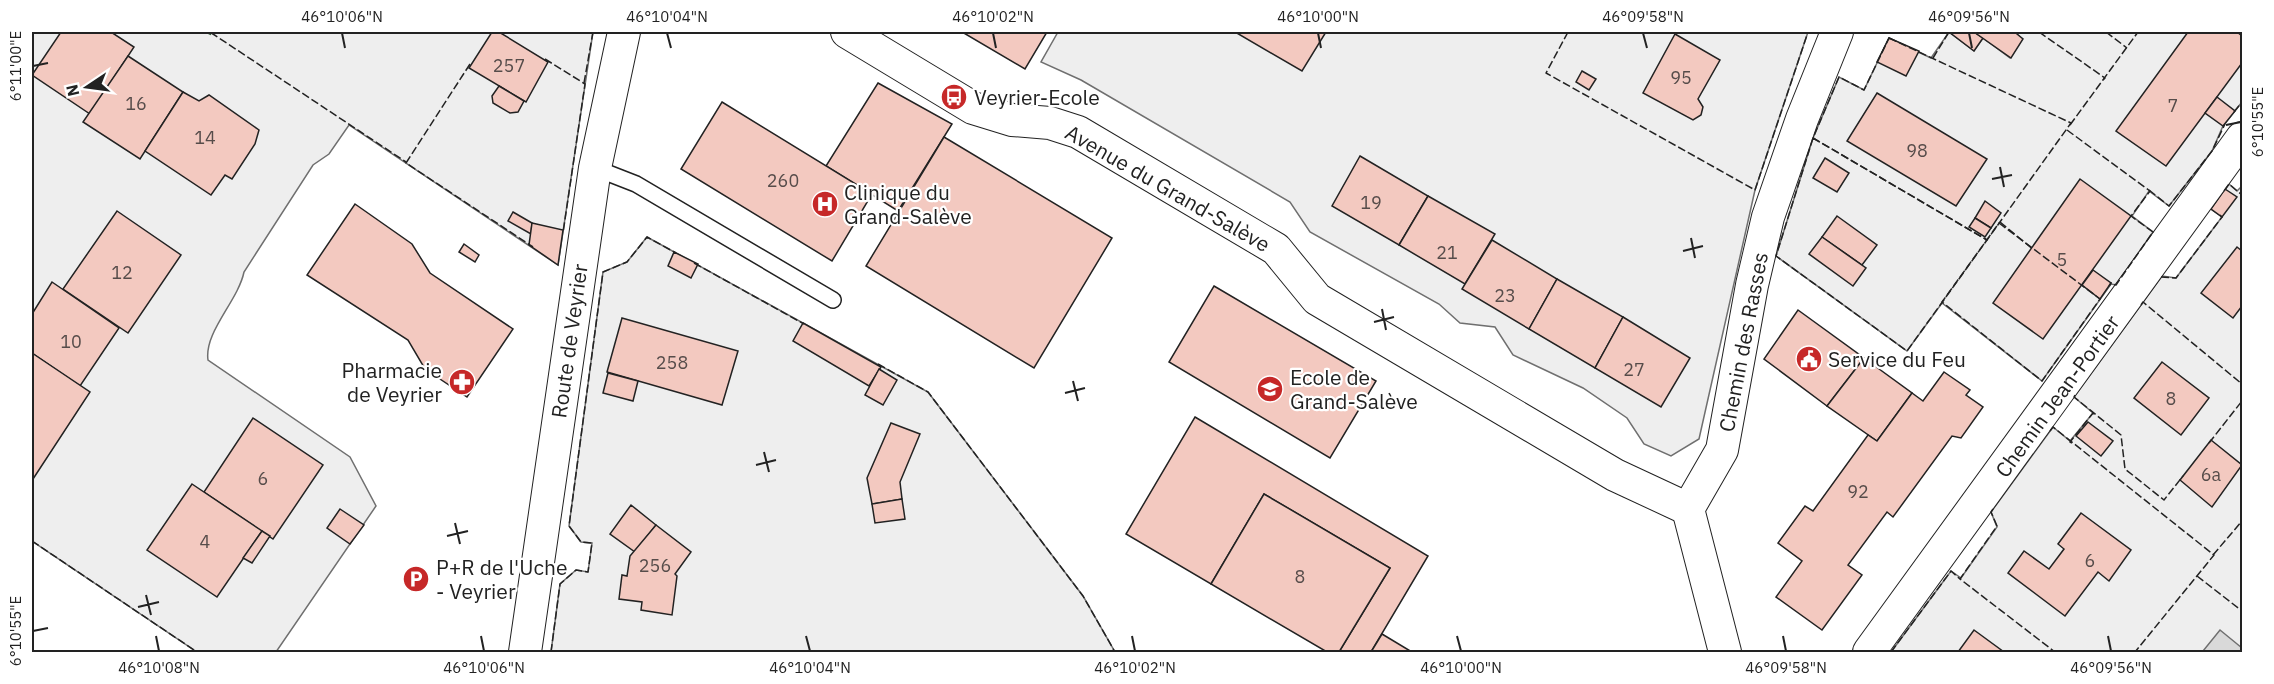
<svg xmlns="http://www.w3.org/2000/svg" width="2274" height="684" font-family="'IBM Plex Sans',sans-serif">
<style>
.green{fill:#eee;stroke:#6f6f6f;stroke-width:1.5}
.water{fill:#d9d9d9;stroke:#6f6f6f;stroke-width:1.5}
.building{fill:#f3c9c0;stroke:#222;stroke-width:1.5}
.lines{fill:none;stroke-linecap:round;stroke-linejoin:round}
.lane-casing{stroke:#222;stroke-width:18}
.street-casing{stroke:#222;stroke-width:34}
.lane{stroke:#fff;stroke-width:15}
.street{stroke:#fff;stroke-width:32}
.hedge{stroke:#2f5e38;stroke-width:4.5;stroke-dasharray:3 4.5;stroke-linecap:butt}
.fence{stroke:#222;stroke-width:1.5;stroke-dasharray:8 3;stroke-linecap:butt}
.ticks{fill:none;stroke:#222;stroke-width:2}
.labels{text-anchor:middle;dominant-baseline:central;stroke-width:4.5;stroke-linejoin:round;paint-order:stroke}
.number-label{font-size:18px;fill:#564c4a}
.poi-label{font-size:21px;fill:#222;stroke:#fff;text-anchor:start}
.street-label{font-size:21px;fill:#222;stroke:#fff}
.neatline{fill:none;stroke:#222;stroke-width:2}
.ticks-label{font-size:15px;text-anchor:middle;fill:#222}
</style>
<rect width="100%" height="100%" fill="#fff"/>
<g class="green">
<path d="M32,32h177l4,2 2,-2h378l-35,233 -209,-140 -20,29 -16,11 -69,107c-6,29 -40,60 -36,88l142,97 26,49 -100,146h-79l-165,-111z"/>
<polygon points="1058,32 1808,32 1755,190 1699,439 1671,456 1644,444 1627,418 1583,388 1513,355 1495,327 1460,323 1439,304 1310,232 1290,202 1081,80 1041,62"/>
<polygon points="1949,32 1974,51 1983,38 2010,58 2022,39 2017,34 2019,32 2242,32 2242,102 2223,126 2212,151 2169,206 2149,191 2132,216 2153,232 2116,285 2111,284 2042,381 1942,303 1907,351 1776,256 1813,138 1839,77 1864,90 1889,38 1931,58"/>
<polygon points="2229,184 2237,191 2242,186 2242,652 1891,652 1951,571 1961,578 1997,527 1991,512 2053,427 2070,441 2093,413 2074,397 2162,276 2176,278 2222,217 2211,209"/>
<polygon points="647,237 928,392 1083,596 1115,652 551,652 560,584 576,570 588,572 592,543 581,542 569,526 603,272 627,262"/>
</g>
<polygon class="water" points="2220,630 2242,648 2242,652 2203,651"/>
<g class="building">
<polygon points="61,32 111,32 134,47 90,114 32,75"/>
<polygon points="492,32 499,32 548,62 526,102 469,68"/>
<polygon points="962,32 1047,32 1025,69"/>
<polygon points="1235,32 1326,32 1302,71"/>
<polygon points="1949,32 1974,32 1983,38 1974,51"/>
<polygon points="1974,32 2019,32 2017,34 2023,39 2011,58"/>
<polygon points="2188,32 2237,32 2242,36 2242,63 2166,166 2116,131"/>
<polygon points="1675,34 1720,60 1698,99 1703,107 1701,115 1693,120 1643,93"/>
<polygon points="1889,38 1919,51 1906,76 1877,62"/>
<polygon points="128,56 183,92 140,159 83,122"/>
<polygon points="1582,71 1596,79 1589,90 1576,82"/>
<polygon points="878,83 952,124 898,211 826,166"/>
<polygon points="499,86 524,101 518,112 510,113 493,103 492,96"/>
<polygon points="183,92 199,101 209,95 259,130 255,144 232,179 225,175 211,195 145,151"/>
<polygon points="1877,93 1987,159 1956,206 1847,141"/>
<polygon points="2217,97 2235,111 2223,126 2205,113"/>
<polygon points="722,102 872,194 832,261 681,169"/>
<polygon points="944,137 1112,238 1034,368 866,266"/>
<polygon points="1360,156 1428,196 1399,245 1332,206"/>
<polygon points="1825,158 1849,173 1837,192 1813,178"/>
<polygon points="2080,179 2131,216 2043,339 1993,303"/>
<polygon points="2225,189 2237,197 2222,217 2211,209"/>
<polygon points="1428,196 1495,234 1465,284 1399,245"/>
<polygon points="1985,201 2001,213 1991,228 1975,218"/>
<polygon points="355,204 412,244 430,273 513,329 467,397 425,369 408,340 307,275"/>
<polygon points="117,211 181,255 128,333 63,289"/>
<polygon points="513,212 532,223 531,234 508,221"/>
<polygon points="1837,216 1877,245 1862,265 1822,237"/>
<polygon points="1975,218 1991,228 1985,237 1969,227"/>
<polygon points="532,223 563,230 558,265 529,245"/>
<polygon points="1822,237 1866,268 1853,286 1809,254"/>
<polygon points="1492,240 1557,279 1529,329 1462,289"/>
<polygon points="464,244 479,255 475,262 459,252"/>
<polygon points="2237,247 2242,251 2242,306 2233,318 2201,293"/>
<polygon points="674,252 698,264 691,278 668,266"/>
<polygon points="2093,270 2111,283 2100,299 2082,285"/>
<polygon points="1557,279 1623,317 1595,368 1529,329"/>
<polygon points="52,282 119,328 80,386 32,353 32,314"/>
<polygon points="1214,286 1376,381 1330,458 1169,362"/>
<polygon points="1798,310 1864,358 1827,406 1764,359"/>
<polygon points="1623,317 1690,358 1661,407 1595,368"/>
<polygon points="622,318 738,351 722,405 607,372"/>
<polygon points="803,323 881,367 869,386 793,341"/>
<polygon points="32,353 90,392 33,479 32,478"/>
<polygon points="1864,358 1912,393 1877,441 1827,406"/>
<polygon points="2162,362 2209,398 2181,435 2134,398"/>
<polygon points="879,369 897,380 883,405 865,395"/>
<polygon points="1944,372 1970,390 1966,395 1983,407 1961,438 1952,436 1893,517 1887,512 1848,565 1862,575 1822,630 1776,597 1802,561 1778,543 1805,506 1813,511 1868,435 1877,441 1912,393 1923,401"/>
<polygon points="608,373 638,381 633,401 603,393"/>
<polygon points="1195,417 1428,556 1371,652 1339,652 1390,568 1264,494 1211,584 1126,534"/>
<polygon points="253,418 323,465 273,539 204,492"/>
<polygon points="2088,422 2113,441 2101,456 2076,436"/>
<polygon points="891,423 920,434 900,482 902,499 872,504 867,478"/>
<polygon points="2211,440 2242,465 2212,507 2180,480"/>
<polygon points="192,484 262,531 217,597 147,550"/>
<polygon points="1264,494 1390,568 1339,652 1327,652 1211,584"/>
<polygon points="902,499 905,519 875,523 872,504"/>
<polygon points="631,505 656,525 635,552 610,534"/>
<polygon points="340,509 364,525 350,544 327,528"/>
<polygon points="2081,513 2131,550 2109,581 2098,572 2065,616 2008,573 2024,551 2049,569 2064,549 2058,544"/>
<polygon points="656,525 691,552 675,574 677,576 672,615 641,610 642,602 619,599 622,575 627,576 630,556"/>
<polygon points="262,531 270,536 252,563 243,558"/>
<polygon points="1974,630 2004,652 1958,652"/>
<polygon points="1382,634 1412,652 1371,652"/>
</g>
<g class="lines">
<defs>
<polyline id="lane" points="595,168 636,184 833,300"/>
<g id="street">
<polyline points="847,32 973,108 1012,120 1050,123 1078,132 1276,249 1317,299 1615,475 1688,509"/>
<polyline points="525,652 595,168 624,32"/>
<polyline points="1725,652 1688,509 1722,450 1752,285 1768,217 1802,119 1837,32"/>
<polyline points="1869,652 2242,138"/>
</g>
</defs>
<use href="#lane" class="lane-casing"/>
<use href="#street" class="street-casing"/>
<use href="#lane" class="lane"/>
<use href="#street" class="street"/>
<polyline class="hedge" points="209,32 213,34"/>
<g class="fence">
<polyline points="215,32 213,34 406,162"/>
<polyline points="1568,32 1546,73 1755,190 1808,32"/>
<polyline points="2039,32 2105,78 2103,80"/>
<polyline points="2106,32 2127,48"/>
<polygon points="1889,38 2071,123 1987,240 1813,138 1839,77 1864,90"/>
<polyline points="1933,58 1949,32 1952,34"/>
<polyline points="545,59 585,84 563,233"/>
<polyline points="470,64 406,163 533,247"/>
<polyline points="584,83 593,32"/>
<polyline points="2234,112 2242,102"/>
<polyline points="2070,125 2138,32"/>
<polyline points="2067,130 2150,191 2131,216 2153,232 2116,285 2111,283 2109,286"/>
<polygon points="1813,138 1987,240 1907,351 1776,256"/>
<polyline points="2149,190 2169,206 2212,151 2225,124"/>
<polyline points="2224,191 2229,184 2242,195"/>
<polyline points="2000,222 2034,250"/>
<polygon points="1999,223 2100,299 2042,381 1942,302"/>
<polyline points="694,263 804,324"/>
<polyline points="2161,277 2176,278 2222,217 2220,215"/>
<polyline points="2141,305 2143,302 2242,384"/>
<polyline points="878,364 928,392 1083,596 1115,652"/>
<polyline points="2075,395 2074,397 2121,435 2125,469 2164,500 2183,476"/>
<polyline points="2050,431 2053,427 2214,555 2135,652"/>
<polyline points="2072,443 2070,442 2093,413 2095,415"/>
<polyline points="2209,443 2242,401"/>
<polyline points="1993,509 1991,512 1997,526 1960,579 2055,652"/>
<polyline points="32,541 197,652"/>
<polyline points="2213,555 2242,521"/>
<polyline points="2197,576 2242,611"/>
<polyline points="551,652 560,584 576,570 588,572 592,543 581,542 569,526 603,272 627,262 647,237 676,253"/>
<polyline points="1891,652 1951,571 1960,579"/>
</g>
</g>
<path class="ticks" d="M342,33l3,15M667,33l4,15M993,33l3,15M1318,33l3,15M1643,33l4,15M1969,33l3,15M33,66l15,-3M2226,125l15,-3M2000,167l4,20M1992,179l20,-4M1691,238l4,20M1683,251l20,-5M1382,309l4,21M1374,322l20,-5M1073,381l5,20M1065,393l20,-5M764,452l5,20M756,465l20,-5M455,523l5,21M447,536l21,-5M146,595l5,20M138,607l21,-5M33,631l15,-3M156,636l3,15M481,636l3,15M806,636l4,15M1132,636l3,15M1457,636l4,15M1783,636l3,15M2108,636l3,15"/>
<defs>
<symbol id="bus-disc" viewBox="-11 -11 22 22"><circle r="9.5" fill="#c62828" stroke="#fff"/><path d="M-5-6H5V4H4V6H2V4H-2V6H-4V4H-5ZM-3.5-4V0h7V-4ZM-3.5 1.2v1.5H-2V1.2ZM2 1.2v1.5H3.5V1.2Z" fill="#fff"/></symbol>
<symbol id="hospital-disc" viewBox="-11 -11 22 22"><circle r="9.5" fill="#c62828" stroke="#fff"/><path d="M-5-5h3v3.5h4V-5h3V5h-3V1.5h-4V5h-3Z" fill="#fff"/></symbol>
<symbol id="civic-disc" viewBox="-11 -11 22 22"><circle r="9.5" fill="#c62828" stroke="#fff"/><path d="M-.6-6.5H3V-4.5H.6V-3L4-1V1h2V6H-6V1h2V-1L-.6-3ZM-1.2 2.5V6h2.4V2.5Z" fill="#fff"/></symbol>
<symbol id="pharmacy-disc" viewBox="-11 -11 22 22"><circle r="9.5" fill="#c62828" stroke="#fff"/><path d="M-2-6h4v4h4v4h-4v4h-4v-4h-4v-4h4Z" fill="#fff"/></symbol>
<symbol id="school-disc" viewBox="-11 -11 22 22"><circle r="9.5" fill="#c62828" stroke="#fff"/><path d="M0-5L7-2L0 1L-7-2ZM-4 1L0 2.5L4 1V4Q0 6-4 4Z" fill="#fff"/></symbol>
<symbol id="parking-disc" viewBox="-11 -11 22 22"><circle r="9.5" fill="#c62828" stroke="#fff"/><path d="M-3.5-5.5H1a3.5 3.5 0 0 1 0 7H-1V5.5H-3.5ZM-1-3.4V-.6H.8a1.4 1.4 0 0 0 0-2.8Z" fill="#fff"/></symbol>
</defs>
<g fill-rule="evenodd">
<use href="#bus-disc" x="939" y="82" width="30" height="30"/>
<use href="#hospital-disc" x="810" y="189" width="30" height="30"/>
<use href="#civic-disc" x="1794" y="344" width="30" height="30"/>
<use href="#pharmacy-disc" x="447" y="367" width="30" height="30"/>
<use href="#school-disc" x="1255" y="374" width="30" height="30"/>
<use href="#parking-disc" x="401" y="564" width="30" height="30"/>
</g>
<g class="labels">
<g class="number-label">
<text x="509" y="65">257</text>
<text x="1681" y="77">95</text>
<text x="136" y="103">16</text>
<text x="2173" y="105">7</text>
<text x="205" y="137">14</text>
<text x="1917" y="150">98</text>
<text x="783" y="180">260</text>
<text x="1371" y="202">19</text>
<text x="1447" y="252">21</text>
<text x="2062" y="259">5</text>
<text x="122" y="272">12</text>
<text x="1505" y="295">23</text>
<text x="71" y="341">10</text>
<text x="672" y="362">258</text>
<text x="1634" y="369">27</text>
<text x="2171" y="398">8</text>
<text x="2211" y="474">6a</text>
<text x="263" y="478">6</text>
<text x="1858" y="491">92</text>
<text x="205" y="541">4</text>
<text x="2090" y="560">6</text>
<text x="655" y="565">256</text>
<text x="1300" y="576">8</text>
</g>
<g class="poi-label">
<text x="974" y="97">Veyrier-Ecole</text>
<text x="844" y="192">Clinique du<tspan x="844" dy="24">Grand-Salève</tspan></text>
<text x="1828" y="359">Service du Feu</text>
<text x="442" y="370" text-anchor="end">Pharmacie<tspan x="442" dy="24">de Veyrier</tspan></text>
<text x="1290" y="377">Ecole de<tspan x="1290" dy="24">Grand-Salève</tspan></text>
<text x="436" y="567">P+R de l'Uche<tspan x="436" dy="24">- Veyrier</tspan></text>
</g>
<g class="street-label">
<text transform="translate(1168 188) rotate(30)">Avenue du Grand-Salève</text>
<text transform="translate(569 341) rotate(-82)">Route de Veyrier</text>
<text transform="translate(1743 342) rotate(-79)">Chemin des Rasses</text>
<text transform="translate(2057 396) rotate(-54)">Chemin Jean-Portier</text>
</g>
</g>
<rect width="2274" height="684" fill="none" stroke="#ffffff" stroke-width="66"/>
<g transform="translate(87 87) rotate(257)" stroke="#ffffff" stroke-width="4.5" paint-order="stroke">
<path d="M0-4.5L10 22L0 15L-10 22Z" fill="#222222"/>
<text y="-9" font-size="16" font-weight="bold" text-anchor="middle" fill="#222222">N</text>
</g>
<rect x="33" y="33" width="2208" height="618" class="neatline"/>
<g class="ticks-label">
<text x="342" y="22">46°10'06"N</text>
<text x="667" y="22">46°10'04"N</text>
<text x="993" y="22">46°10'02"N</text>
<text x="1318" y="22">46°10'00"N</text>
<text x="1643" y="22">46°09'58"N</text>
<text x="1969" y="22">46°09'56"N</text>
<text transform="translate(16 66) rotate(-90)" y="5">6°11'00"E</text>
<text transform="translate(2258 122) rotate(-90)" y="5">6°10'55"E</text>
<text transform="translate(16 631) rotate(-90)" y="5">6°10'55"E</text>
<text x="159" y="673">46°10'08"N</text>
<text x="484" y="673">46°10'06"N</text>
<text x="810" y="673">46°10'04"N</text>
<text x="1135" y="673">46°10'02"N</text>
<text x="1461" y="673">46°10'00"N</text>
<text x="1786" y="673">46°09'58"N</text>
<text x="2111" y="673">46°09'56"N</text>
</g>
</svg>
